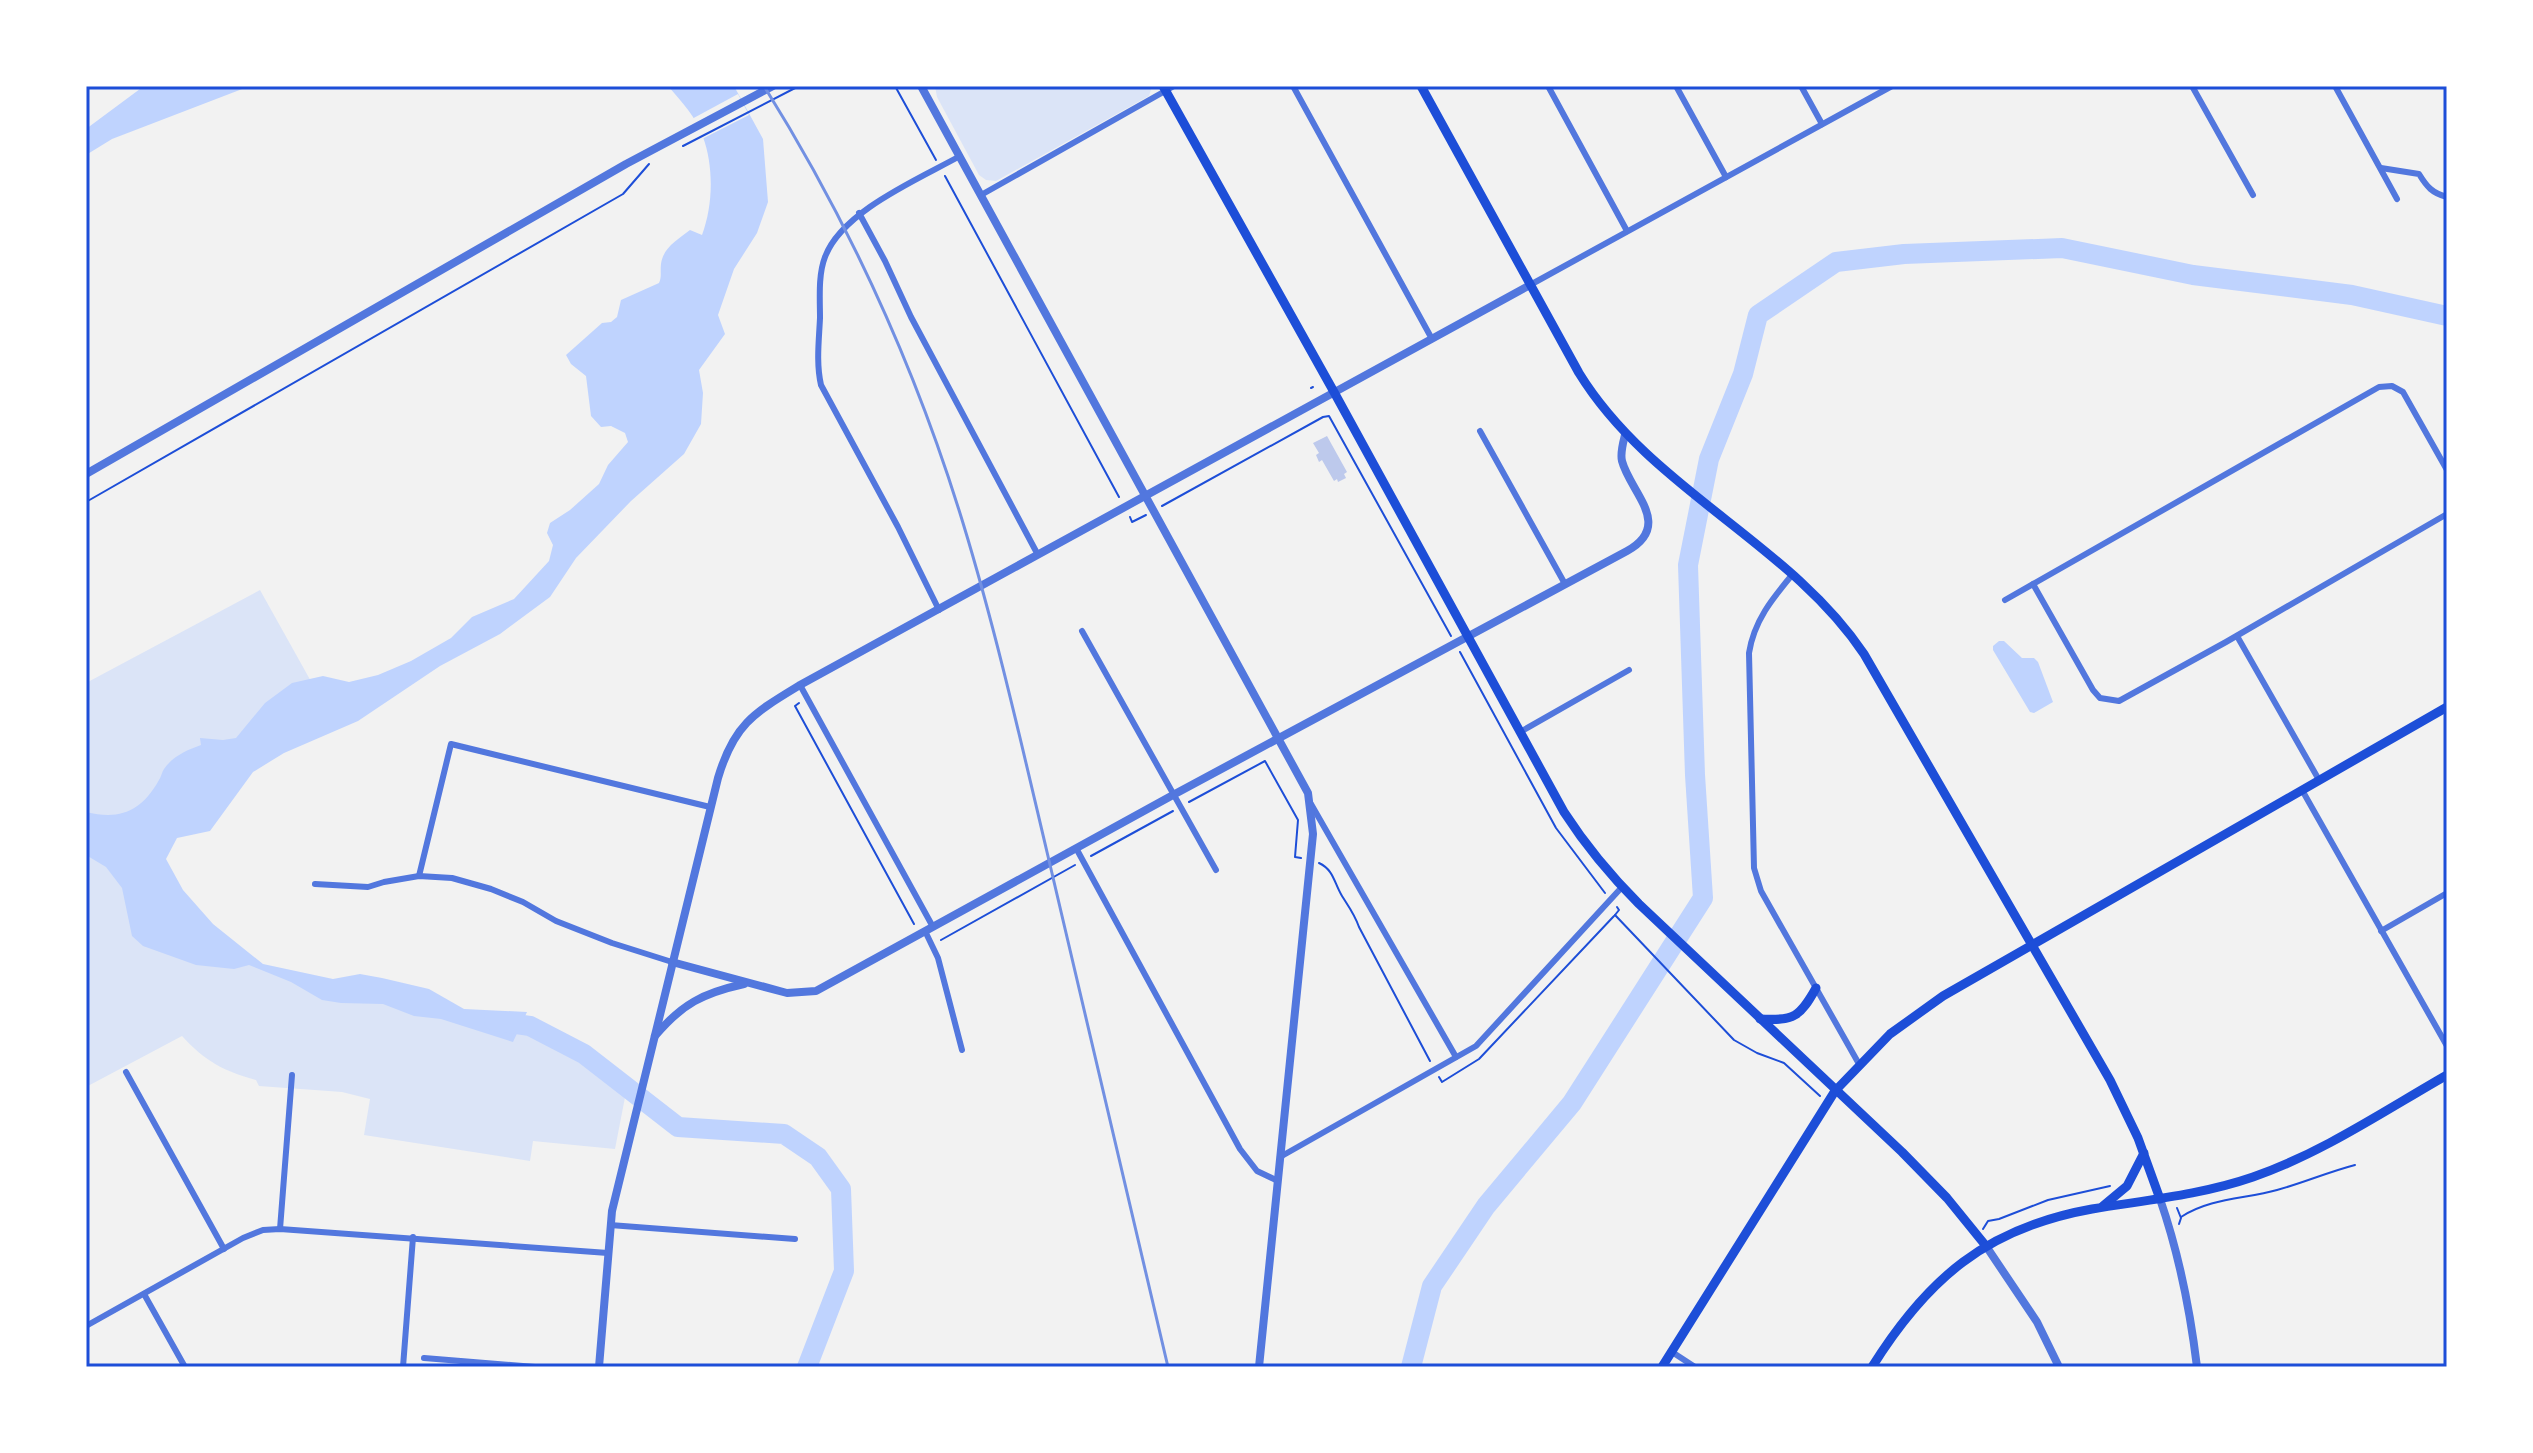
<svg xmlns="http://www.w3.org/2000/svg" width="2533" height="1453" font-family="'Titillium Web',sans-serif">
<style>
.green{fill:#dbe4f7}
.water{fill:#bfd3fe}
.pier{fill:#f2f2f2}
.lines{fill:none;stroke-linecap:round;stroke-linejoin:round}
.river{stroke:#bfd3fe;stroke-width:20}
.building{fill:#bdc9ec}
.path{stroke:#1d4ed8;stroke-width:2}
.minor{stroke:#5277de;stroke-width:6}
.tertiary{stroke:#5277de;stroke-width:8}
.secondary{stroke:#1d4ed8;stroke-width:9}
.rail{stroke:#7290e2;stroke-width:3}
.neatline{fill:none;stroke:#1d4ed8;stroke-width:3}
</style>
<rect width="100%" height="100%" fill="#f2f2f2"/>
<g class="green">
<polygon points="935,86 1152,86 1149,96 996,181 986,180 979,175 937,97"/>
<path d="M260,590l67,120 -198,136 72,97 125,45 160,32 44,6 54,28 43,33 -12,62 -82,-8 -3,20 -166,-26 6,-36 -28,-7 -83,-6 -3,-6c-33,-9 -51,-19 -74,-44l-96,51v-404z"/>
</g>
<g class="water">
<polygon points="144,86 250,86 112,139 86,155 86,129"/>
<path d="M668,86h66l29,53 5,63 -11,31 -23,36 -16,46 7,19 -26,36 4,23 -2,31 -17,30 -53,47 -55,57 -26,39 -50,37 -60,32 -82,55 -74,32 -31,19 -43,59 -33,7 -11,21 17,31 30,34 50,40 70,15 27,-5 22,4 47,11 35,20 63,3 -14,30 -72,-23 -27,-3 -31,-12 -42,-1 -19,-3 -31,-18 -42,-17 -15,4 -38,-4 -53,-19 -11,-10 -10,-48 -16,-21 -20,-12v-43c34,8 55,0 73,-32 2,-3 3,-8 5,-11 9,-13 23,-19 37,-24l-1,-7 23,2 13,-2 29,-35 27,-20 31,-7 26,6 29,-7 33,-14 40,-23 21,-21 42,-18 35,-38 4,-16 -6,-12 3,-10 20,-13 29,-26 9,-19 20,-23 -3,-9 -14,-7 -10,1 -10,-11 -5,-40 -15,-12 -5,-9 36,-32 9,-1 6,-5 4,-17 38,-17c3,-7 1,-11 2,-19 2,-16 16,-24 29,-34l12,5c11,-29 12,-68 1,-98 -7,-20 -21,-35 -35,-51z"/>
<polygon points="1999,641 2004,641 2022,658 2034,658 2038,662 2053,702 2034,713 2030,712 1993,650 1993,646"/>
</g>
<polygon class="pier" points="738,94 749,115 700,140 690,120"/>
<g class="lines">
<g class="river">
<polyline points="494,1021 530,1026 584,1054 678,1127 784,1134 818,1157 841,1189 844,1271 807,1367"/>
<polyline points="1411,1367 1432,1286 1486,1206 1572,1103 1703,898 1695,775 1688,565 1709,459 1743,374 1758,315 1836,262 1904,254 2062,248 2193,275 2352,295 2447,316"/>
</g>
</g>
<polygon class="building" points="1327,436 1347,472 1344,474 1346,478 1338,482 1337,479 1334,481 1322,460 1319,462 1316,455 1319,453 1313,443"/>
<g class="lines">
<g class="path">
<polyline points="895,86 936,160"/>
<polyline points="683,146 799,86"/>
<polyline points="945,176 1119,497"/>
<polyline points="1311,388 1313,387"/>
<polyline points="86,502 623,194 649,164"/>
<polyline points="1162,506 1323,417 1329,416 1451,636"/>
<polyline points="1130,517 1132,522 1146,515"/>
<polyline points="1460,652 1556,828 1605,893"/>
<polyline points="799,703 795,706 914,924"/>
<polyline points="1189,802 1265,761 1298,820 1295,857 1301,858"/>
<polyline points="1091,856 1173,811"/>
<path d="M1319,863c15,7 15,20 23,33 7,11 13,19 17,31l71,134"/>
<polyline points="1615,915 1619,910 1617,907"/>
<polyline points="1615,915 1734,1040 1757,1053 1784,1063 1820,1096"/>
<polyline points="941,940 1075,865"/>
<polyline points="1439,1077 1442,1082 1479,1059 1614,916"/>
<polyline points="2177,1208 2181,1218 2179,1224"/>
<path d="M2181,1217c29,-19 64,-18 96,-27 26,-7 51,-18 78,-25"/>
<polyline points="1983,1229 1988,1221 1999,1219 2048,1200 2110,1186"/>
</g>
<g class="minor">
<polyline points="1293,86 1432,339"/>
<polyline points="1548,86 1627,231"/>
<polyline points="1676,86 1726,177"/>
<polyline points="1801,86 1822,124"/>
<polyline points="2192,86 2253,195"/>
<polyline points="2335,86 2397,199"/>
<path d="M2381,168l38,6c8,13 13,19 28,23"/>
<polyline points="981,195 1174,86"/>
<polyline points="859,213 885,261 911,317 1038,555"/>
<polyline points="1530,285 1892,86"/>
<polyline points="1480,431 1565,584"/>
<path d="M1792,575c-20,24 -38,46 -43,78l5,215 7,23 98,173"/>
<polyline points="2033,584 2093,690 2100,698 2119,701 2226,642 2447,514"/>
<polyline points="2005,600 2379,387 2392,386 2403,392 2447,470"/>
<path d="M939,610l-41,-83 -77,-142c-5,-22 -2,-45 -1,-67 0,-19 -2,-43 5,-61 17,-46 94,-78 135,-101"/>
<polyline points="1082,631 1216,870"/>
<polyline points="2237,636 2319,780"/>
<polyline points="800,685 933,927"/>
<polyline points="1520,732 1629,670"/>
<polyline points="2302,790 2447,1046"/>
<polyline points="1311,804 1456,1057"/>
<polyline points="1076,848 1240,1149 1257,1171 1278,1181"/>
<polyline points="419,876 451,744 710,807"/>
<polyline points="315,884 368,887 384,882 419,876 452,878 491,889 523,902 556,921 612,943 672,962"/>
<polyline points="925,931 938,958 962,1050"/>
<polyline points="2381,931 2447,893"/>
<polyline points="126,1072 224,1249"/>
<polyline points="1280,1157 1476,1046 1622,887"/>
<polyline points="610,1225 795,1239"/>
<polyline points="280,1229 292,1075"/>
<polyline points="144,1294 185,1367"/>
<polyline points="86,1326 243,1238 263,1230 280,1229 608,1253"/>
<polyline points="1672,1352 1695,1367"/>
<polyline points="424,1358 535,1367"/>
<polyline points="403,1367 413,1237"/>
</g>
<g class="tertiary">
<polyline points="921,86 1308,793 1313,834 1259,1367"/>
<polyline points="86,474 626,164 773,86"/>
<path d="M672,962l115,31 29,-2 357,-196 454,-244c47,-26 3,-59 -5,-90 -2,-8 1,-18 3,-26"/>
<path d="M655,1036c27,-32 48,-43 89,-52"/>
<path d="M2160,1199c19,55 30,110 37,168"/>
<polyline points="1986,1246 2037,1322 2059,1367"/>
<path d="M599,1367l13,-156 106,-433c16,-54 36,-65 82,-93l730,-400"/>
</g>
<g class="secondary">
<path d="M1163,86l171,306 230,420c22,34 46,63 75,92l263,248 45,46 39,48"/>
<path d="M1421,86l158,287c72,117 210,169 285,281l246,426 28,58 22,61"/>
<path d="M1760,1019c34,2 40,-2 56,-31"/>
<polyline points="2103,1206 2127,1186 2144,1153"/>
<polyline points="1662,1367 1835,1091 1890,1034 1943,996 2447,707"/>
<path d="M1872,1367c55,-88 114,-139 220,-158 54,-9 109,-14 161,-32 69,-24 131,-66 194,-102"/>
</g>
<path class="rail" d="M764,86c85,136 152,283 199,437 33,108 58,219 84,329 41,171 81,343 121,515"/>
</g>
<rect width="2533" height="1453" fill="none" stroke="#ffffff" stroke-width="176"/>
<rect x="88" y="88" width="2357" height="1277" class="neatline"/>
</svg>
